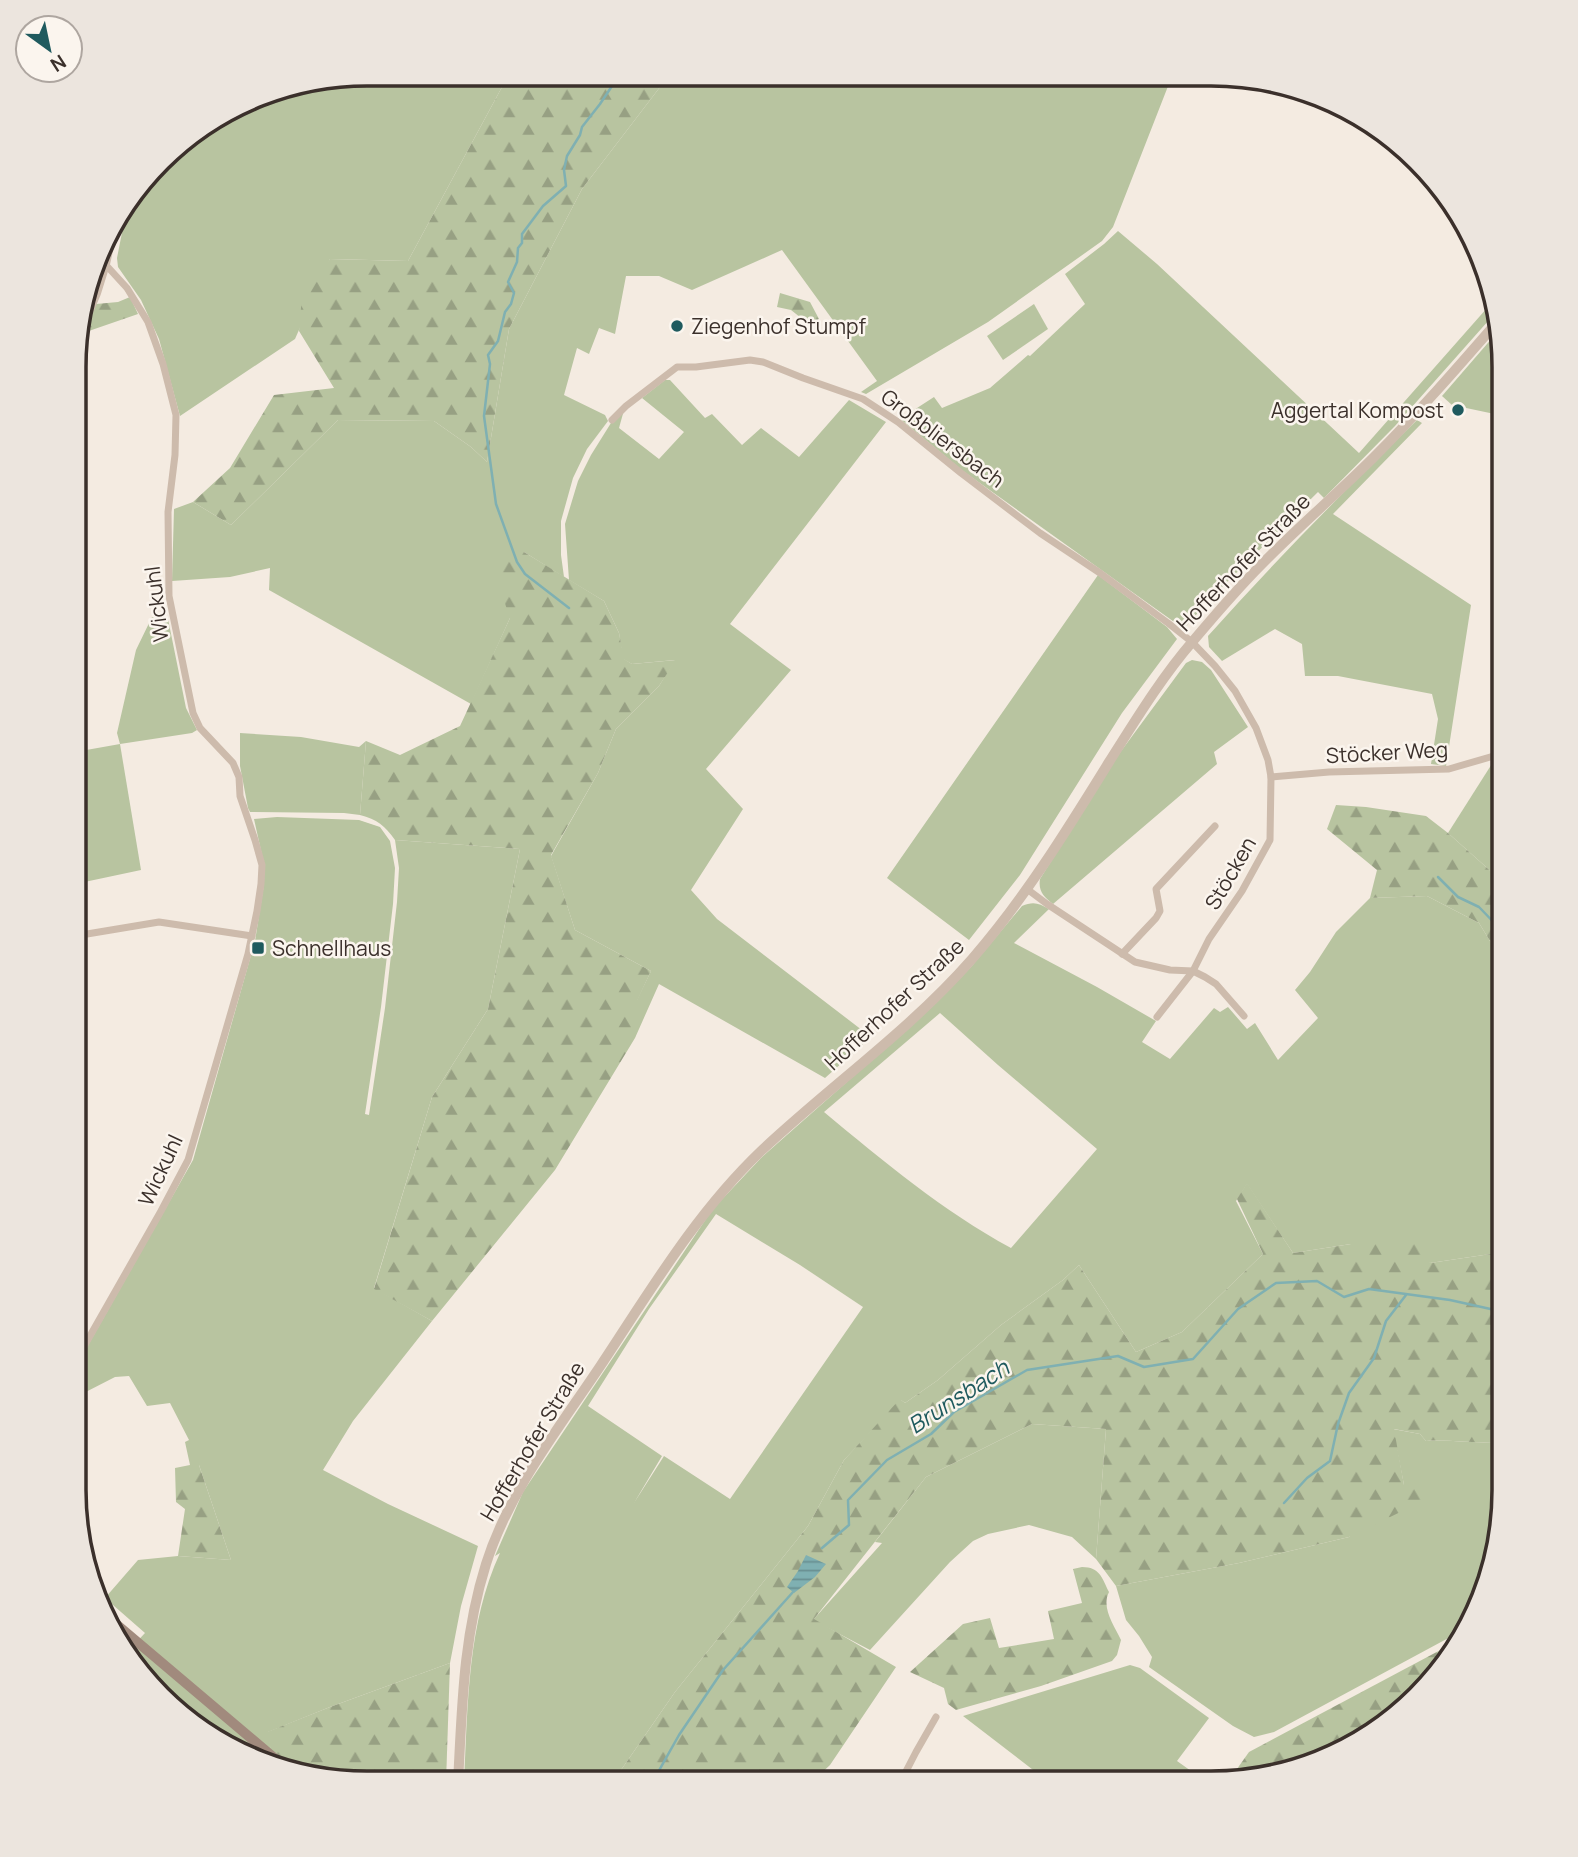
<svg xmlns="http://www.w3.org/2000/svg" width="1578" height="1857" font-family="Manrope,sans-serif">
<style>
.green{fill:#b8c4a0;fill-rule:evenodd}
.forest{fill:url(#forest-firs)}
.water{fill:url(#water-rules)}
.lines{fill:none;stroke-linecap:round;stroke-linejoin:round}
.stream{stroke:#7fb0b2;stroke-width:2.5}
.minor{stroke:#cdbbac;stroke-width:7}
.tertiary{stroke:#cdbbac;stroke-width:10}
.secondary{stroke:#a18a7d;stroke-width:10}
.poi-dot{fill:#1f5a5e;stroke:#fbf5ee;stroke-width:2.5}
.labels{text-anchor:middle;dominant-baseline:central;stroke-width:5;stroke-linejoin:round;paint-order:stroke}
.poi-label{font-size:21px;fill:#3b302b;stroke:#fbf5ee;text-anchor:start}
.street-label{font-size:21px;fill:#3b302b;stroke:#fbf5ee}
.water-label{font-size:23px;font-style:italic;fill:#1f5a5e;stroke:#fbf5ee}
.rim{fill:none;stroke:#3b302b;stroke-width:3.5}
</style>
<defs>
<pattern id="forest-firs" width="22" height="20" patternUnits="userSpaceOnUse" patternTransform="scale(1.75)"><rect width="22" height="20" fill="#b8c4a0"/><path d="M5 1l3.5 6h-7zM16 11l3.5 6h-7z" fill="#97a083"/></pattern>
<pattern id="water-rules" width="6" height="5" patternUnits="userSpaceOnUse" patternTransform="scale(1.75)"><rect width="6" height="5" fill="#7fb0b2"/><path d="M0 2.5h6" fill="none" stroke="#699091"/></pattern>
</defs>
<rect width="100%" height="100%" fill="#f4ebe1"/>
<g class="green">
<polygon points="367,74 509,74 408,261 330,259 295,339 180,416 159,339 141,300 118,267 117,258 128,202 174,146 272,89"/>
<polygon points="670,74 1172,76 1113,227 1102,241 988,322 866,394 861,392 877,381 782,250 692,290 659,276 626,276 615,334 599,328 589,354 577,348 564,395 605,415 608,421 587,449 573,478 561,521 561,555 564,577 524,552 510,618 471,704 269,590 270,568 230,577 172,581 174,509 193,502 231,525 338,420 434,421 471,447 487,462 509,329 582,189"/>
<polygon points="1118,231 1157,264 1359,453 1495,299 1497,311 1395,426 1324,498 1318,492 1219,590 1216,589 1207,597 1207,602 1184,629 963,471 900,419 934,397 942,408 990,388 1028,355 1030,356 1085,304 1065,274 1104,244"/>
<polygon points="1034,304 1048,329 1003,360 987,336"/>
<polygon points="1500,329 1504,367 1504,416 1452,405 1442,396"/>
<polygon points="665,380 670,380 705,418 712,414 742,445 761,428 799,457 849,400 886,422 730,624 791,670 706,769 743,809 691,890 717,919 871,1037 825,1078 659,984 635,1038 635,1004 651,971 575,930 551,856 598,773 616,729 659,686 675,660 632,664 623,659 619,633 604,601 569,580 565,524 578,481 591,455 611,423 624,410 619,428 659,459 684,432 642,398"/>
<path d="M1417,420l5,3 -89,91 138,91 -25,161 -15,-2 7,-45 -6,-25 -94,-18h-33l-3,-32 -27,-15 -53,32 -13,-14 -1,-11c67,-75 137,-146 209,-216z"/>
<polygon points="1098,575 1167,627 1177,639 1122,713 1020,875 969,940 887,878"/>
<polygon points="152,617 168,619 186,708 197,730 192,733 120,744 141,870 75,884 75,752 120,744 117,733 136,650"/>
<path d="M1192,660l10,2 9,8 37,57 -34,25 3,12 -164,140c-9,-7 -15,-13 -13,-25l76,-121 70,-95z"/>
<polygon points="240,733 301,737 359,747 366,741 360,815 344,813 250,812 248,808 240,766"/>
<polygon points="1504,756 1504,883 1448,833 1495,759"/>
<polygon points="277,817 359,820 380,827 390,841 395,868 393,904 381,1007 365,1114 369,1115 385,1008 397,902 399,868 395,840 520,849 488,1009 432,1097 374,1288 432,1321 353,1421 323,1470 388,1504 478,1546 461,1606 450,1663 330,1707 268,1732 273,1760 220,1744 159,1697 128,1657 129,1650 145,1633 105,1598 138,1560 178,1556 231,1560 199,1465 190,1465 185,1442 189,1440 170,1403 147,1406 129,1376 115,1377 74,1398 74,1370 193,1160 255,941 264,884 264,864 254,819"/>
<path d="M1427,896l52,27 25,41v95l-14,6 5,74 9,1v112l-74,11 -79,-19 -58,9 -46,-69 -11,17 27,53 -81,78 -46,20 -57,-87 -16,15 -62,45 -63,55 -33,23 -4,-3 -57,60 -36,66 -133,166 -63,91h-148c4,-77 3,-159 36,-230l-5,3 28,-64 189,-282 49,-52 173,-153 37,-38 51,-61c11,-5 17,-3 27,3l-35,34 83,44 59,34 -14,21 28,17 44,-51 6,4 8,-5 19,22 8,-6 23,37 40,-42 -23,-28 15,-18 26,-40 34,-34zM940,1013l58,52 99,84 -86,99c-68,-37 -128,-87 -187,-136zM716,1214l84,51 63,42 -133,192 -66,-43 -30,47 28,-47 -74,-50 61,-97z"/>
<polygon points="1032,1424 1106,1429 1096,1559 1072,1537 1029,1525 988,1534 973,1541 950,1562 870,1650 813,1620 882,1543 875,1542 926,1477"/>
<path d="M1393,1429l27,5 6,7c26,-2 52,4 78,0v69l-15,75 -13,27 -7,3 2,6 -4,7 -193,104 -20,5 -21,-11 -84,-59 3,-10 -13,-21 -13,-16 -10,-34 123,-23 110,-26 55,-52z"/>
<polygon points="1130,1665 1140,1668 1209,1718 1177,1761 1208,1783 1050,1783 963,1716"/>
</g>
<g class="forest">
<polygon points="509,74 670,74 582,189 509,329 487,462 471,447 434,421 338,420 231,525 193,502 230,468 274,395 334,388 299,331 302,296 330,259 408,261"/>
<polygon points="780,293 810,302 819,319 810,325 791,310 777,307"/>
<polygon points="130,297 138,314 83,333 96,304 118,302"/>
<path d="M524,552l80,49 15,32 5,26 8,5 44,-4 -17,26 -43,43 -18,44 -47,82 24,75 76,41 -14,30 -2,37 -80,132 -123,151 -58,-32 58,-192 56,-88 32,-160 -125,-9c-10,-14 -18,-21 -35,-25l6,-74 34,14 60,-29 50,-108 -19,-55z"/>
<polygon points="1336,805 1366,807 1426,816 1448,833 1504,883 1504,964 1479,923 1427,896 1370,898 1377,870 1327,829"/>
<polygon points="1504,1059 1504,1140 1495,1140 1490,1065"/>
<path d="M1247,1183l46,70 58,-9 61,-5 18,24 74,-11v189c-26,4 -52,-2 -78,0l-6,-7 -26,-5 10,56h14l7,15 -76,37 -110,26 -123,23 -20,-27 10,-130 -74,-5 -106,53 -112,142 82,48 -66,98 -19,18h-199l63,-91 133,-166 36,-66 56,-61 5,4 33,-23 63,-55 62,-45 16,-15 57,87 46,-20 81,-78 -26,-55z"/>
<polygon points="190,1465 199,1465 231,1560 178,1556 185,1509 176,1502 175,1468"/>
<path d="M1082,1567c18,0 20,11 27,25 -8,16 5,33 12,48l-4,15 -5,6 -71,25 -85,24 -8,-6 -4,-16 -34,-16 53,-48 27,-6 9,30 55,-9 -6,-28 34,-8 -9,-34z"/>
<polygon points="1463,1638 1455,1653 1358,1744 1227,1783 1249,1752"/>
<polygon points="450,1663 446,1783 347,1783 273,1760 267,1732 330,1707"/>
</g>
<polygon class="water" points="806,1555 826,1564 815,1577 794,1593 787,1587 798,1571"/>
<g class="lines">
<g class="stream">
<polyline points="569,608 525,574 517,562 496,504 484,416 490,364 488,355 498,341 505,312 511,304 514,293 508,282 517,262 518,248 522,243 522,234 543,206 566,186 564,170 567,156 580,135 582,127 600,104 620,74"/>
<polyline points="1438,877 1458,897 1479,907 1504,933"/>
<polyline points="1284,1503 1307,1478 1330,1461 1338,1424 1349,1393 1374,1358 1386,1321 1406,1295"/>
<polyline points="822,1548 849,1525 848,1500 887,1460 931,1434 954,1412 1027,1370 1118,1356 1144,1367 1193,1359 1238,1309 1276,1283 1317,1281 1344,1297 1369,1289 1450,1300 1504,1312"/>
<polyline points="652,1783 679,1735 723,1670 793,1592"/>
</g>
<g class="minor">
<polyline points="612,420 626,406 677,367 696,367 750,360 763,362 803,378 863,399 898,422 961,473 1040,533 1100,573 1168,623 1192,642 1215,666 1235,691 1256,728 1268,760 1271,777 1270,840 1242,891 1209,939 1193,971 1157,1017"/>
<polyline points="1271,777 1329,772 1449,769 1504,753"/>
<polyline points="1027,889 1047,904 1135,962 1170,970 1193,971 1205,977 1216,984 1244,1016"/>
<polyline points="75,936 159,922 252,936"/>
<polyline points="1122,954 1156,918 1160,911 1156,889 1215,826"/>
<polyline points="74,1364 161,1211 188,1160 248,954 257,911 261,884 262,865 255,840 240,796 239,777 233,763 200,728 193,713 169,596 168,512 175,455 176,415 163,364 148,322 127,288 105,264"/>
<polyline points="900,1783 916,1752 936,1717"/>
</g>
<g class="tertiary">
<polyline points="76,340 96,293 105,264 115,218"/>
<path d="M458,1783c4,-75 5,-146 28,-219 23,-73 73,-136 115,-199 49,-74 95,-152 160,-214 69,-65 148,-120 211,-192 53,-61 95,-129 137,-197 26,-41 52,-84 84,-121 22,-26 44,-52 68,-76 36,-37 76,-71 113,-108 44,-44 84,-90 124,-136"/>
</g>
<polyline class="secondary" points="103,1613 279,1762"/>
</g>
<g class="poi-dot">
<circle cx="677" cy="326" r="7"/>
<circle cx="1458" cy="410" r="7"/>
<rect x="251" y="941" width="14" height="14" rx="3.5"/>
</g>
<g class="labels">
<g class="poi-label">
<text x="691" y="326">Ziegenhof Stumpf</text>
<text x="1444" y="410" text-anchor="end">Aggertal Kompost</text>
<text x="272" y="948">Schnellhaus</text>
</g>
<g class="street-label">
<text transform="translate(943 438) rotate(37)">Großbliersbach</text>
<text transform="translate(1243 562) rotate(-46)">Hofferhofer Straße</text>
<text transform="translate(156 604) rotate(-97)">Wickuhl</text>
<text transform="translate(1387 752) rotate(-3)">Stöcker Weg</text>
<text transform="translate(1230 873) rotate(-60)">Stöcken</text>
<text transform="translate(894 1004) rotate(-43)">Hofferhofer Straße</text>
<text transform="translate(160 1170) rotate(-65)">Wickuhl</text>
<text transform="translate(532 1441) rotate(-59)">Hofferhofer Straße</text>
</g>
<g class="water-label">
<text transform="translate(958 1396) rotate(-33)">Brunsbach</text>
</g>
</g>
<path d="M0 0H1578V1857H0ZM367 86H1211A281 281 0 0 1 1492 367V1490A281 281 0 0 1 1211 1771H367A281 281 0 0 1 86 1490V367A281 281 0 0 1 367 86Z" fill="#ece5de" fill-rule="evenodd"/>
<path class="rim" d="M367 86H1211A281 281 0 0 1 1492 367V1490A281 281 0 0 1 1211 1771H367A281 281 0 0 1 86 1490V367A281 281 0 0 1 367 86Z"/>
<g transform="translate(49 49) rotate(147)"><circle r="33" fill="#fbf5ee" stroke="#aea6a0" stroke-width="2"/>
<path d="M0-5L12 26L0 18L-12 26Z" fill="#1f5a5e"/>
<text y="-10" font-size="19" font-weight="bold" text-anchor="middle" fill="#3b302b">N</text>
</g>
</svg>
